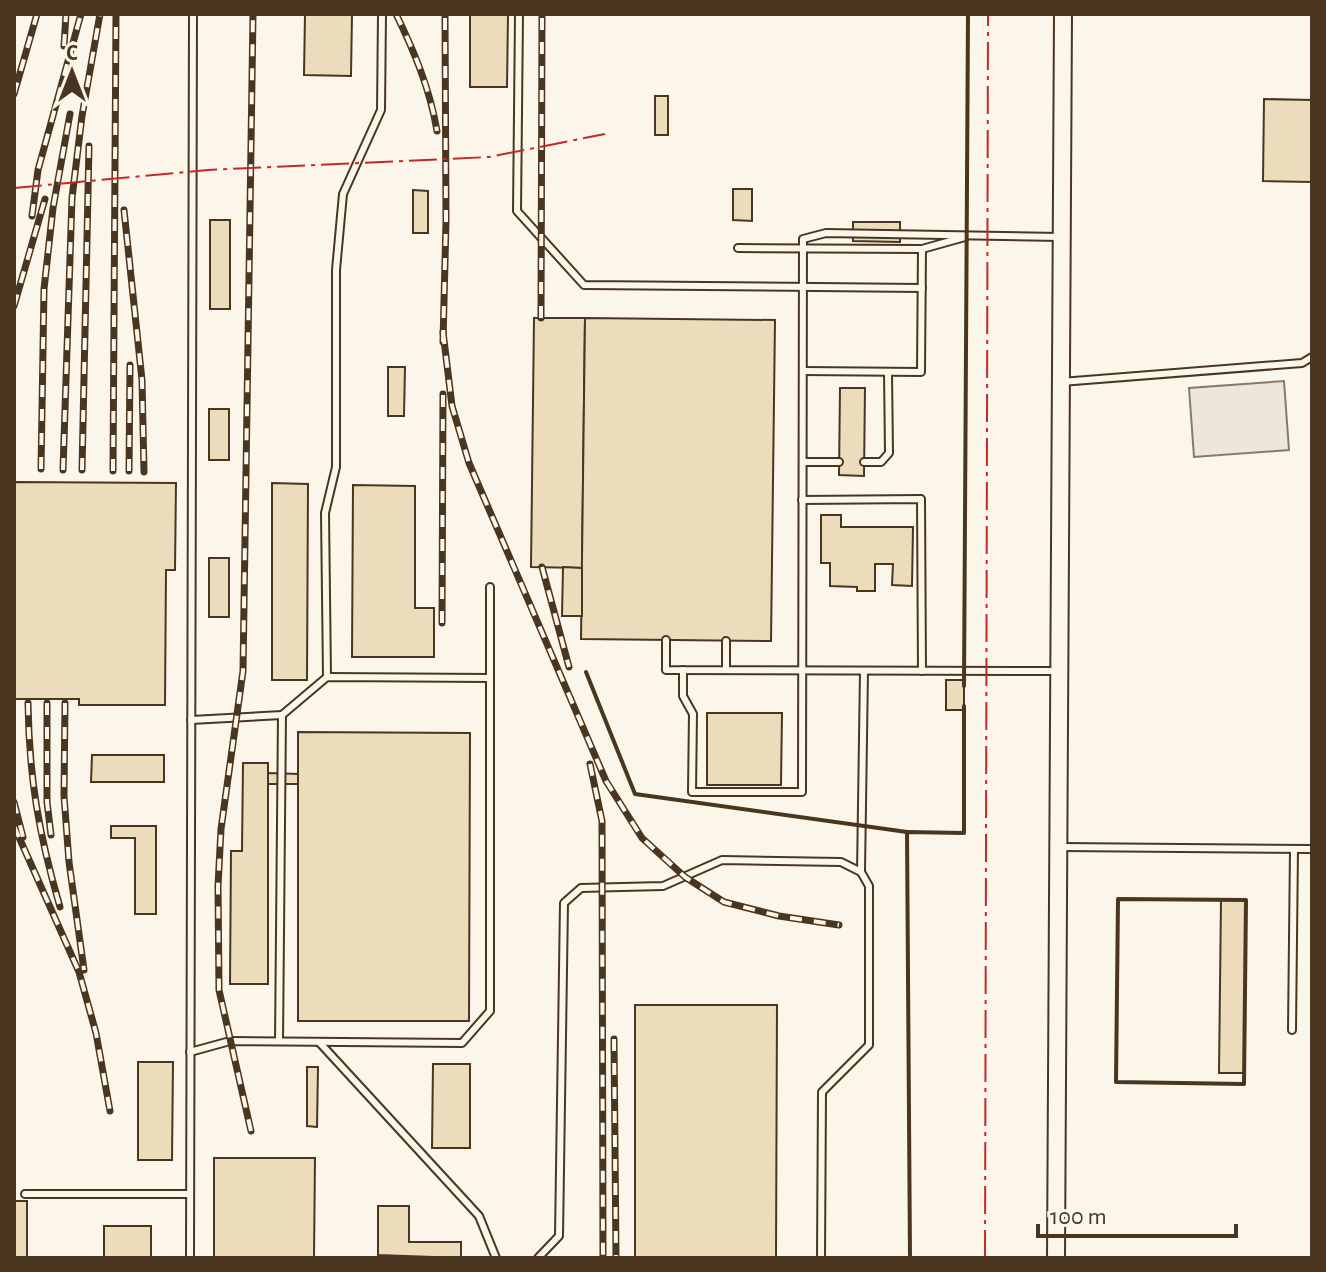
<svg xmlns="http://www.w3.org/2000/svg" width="1326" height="1272" font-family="'Alegreya Sans',sans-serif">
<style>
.parking{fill:#ede7d9;stroke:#887966;stroke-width:2}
.building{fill:#ecdcbc;stroke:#4a3520;stroke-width:2}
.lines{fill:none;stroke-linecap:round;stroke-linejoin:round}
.lane-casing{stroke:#4a3520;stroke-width:10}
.secondary-casing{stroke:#4a3520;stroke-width:20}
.lane{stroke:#fbf6e9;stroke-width:6}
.secondary{stroke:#fbf6e9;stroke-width:16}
.rail-casing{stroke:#4a3520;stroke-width:7}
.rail{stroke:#fbf6e9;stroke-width:4;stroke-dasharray:12;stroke-linecap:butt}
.wall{stroke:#4a3520;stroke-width:4}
.power{stroke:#c62828;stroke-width:2;stroke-dasharray:28 6 4 6;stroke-linecap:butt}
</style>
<rect width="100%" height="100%" fill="#fbf6e9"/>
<polygon class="parking" points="1284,381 1289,450 1194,457 1189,388"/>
<g class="building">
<polygon points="305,14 352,14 351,76 304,75"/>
<polygon points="470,14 508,14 507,87 470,87"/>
<rect x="655" y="96" width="13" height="39"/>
<polygon points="1264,99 1312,100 1312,182 1263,181"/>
<polygon points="733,189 752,189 752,221 733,220"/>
<polygon points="413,190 428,191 428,233 413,233"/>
<rect x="210" y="220" width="20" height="89"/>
<polygon points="853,222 900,222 900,242 853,241"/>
<polygon points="534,318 585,318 582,568 531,567"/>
<polygon points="585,318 775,320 771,641 581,639"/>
<polygon points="388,367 405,367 404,416 388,416"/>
<polygon points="840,388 865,388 864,476 839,475"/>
<rect x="209" y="409" width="20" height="51"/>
<polygon points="14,482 176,483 175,570 166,570 165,705 79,705 79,699 14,699"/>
<polygon points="272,483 308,484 307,680 272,680"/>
<polygon points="353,485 415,486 415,608 434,608 434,657 352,657"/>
<polygon points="821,515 841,515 841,527 913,527 912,586 892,585 893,564 875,564 875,591 857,591 857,587 830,586 830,563 821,563"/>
<rect x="209" y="558" width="20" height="59"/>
<polygon points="563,567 582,568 582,616 562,616"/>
<rect x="946" y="680" width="18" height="30"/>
<polygon points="707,713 782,713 781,785 707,785"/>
<polygon points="298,732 470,733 469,1021 298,1021"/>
<polygon points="92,755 164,755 164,782 91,782"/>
<polygon points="243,763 268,763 268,984 230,984 231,851 242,851"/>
<polygon points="268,773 298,774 298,784 268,784"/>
<polygon points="111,826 156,826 156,914 135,914 135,838 111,838"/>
<polygon points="1221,900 1246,900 1244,1073 1219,1073"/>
<polygon points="635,1005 777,1005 776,1258 635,1258"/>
<polygon points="138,1062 173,1062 172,1160 138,1160"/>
<polygon points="433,1064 470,1064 470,1148 432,1148"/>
<polygon points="307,1067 318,1067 317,1127 307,1126"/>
<polygon points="214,1158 315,1158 314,1258 214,1258"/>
<rect x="14" y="1201" width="13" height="57"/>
<polygon points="378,1206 409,1206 409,1242 461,1242 461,1258 378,1255"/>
<rect x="104" y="1226" width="47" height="32"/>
</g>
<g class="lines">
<defs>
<g id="lane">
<polyline points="519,14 517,211 584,285 922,288"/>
<polyline points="738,248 922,249 965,237"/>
<polyline points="803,371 921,372 922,249"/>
<polyline points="1061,382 1302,363 1312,357"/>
<polyline points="803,462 839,462"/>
<polyline points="864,462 881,462 889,453 888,372"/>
<polyline points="802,500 921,499 922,671"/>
<polyline points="666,640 666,670 1058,671"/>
<polyline points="726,641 726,670"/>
<polyline points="683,670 683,696 693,714 692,792 802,792 803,239 826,233 1060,237"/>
<polyline points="327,677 325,513 336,467 336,270 343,194 381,110 382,14"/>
<polyline points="191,720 282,715"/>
<polyline points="1061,847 1312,849"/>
<polyline points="1292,1030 1294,849"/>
<polyline points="279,1041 282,715 327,677 490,678"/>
<polyline points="319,1042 479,1216 496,1258"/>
<polyline points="190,1052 230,1041 462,1043 490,1011 490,587"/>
<polyline points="25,1194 190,1194"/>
<polyline points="190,1258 193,14"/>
<polyline points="538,1258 559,1236 564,903 581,888 663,886 722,860 841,862 861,872"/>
<polyline points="821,1258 822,1092 869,1045 869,886 861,872 864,671"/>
</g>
<polyline id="secondary" points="1056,1258 1063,14"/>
</defs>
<use href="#lane" class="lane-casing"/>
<use href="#secondary" class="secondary-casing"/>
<use href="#lane" class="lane"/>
<use href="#secondary" class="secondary"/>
<defs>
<g id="rail">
<path d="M396,14c18,37 34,75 41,117"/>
<polyline points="64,46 66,14"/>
<polyline points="14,94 37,14"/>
<polyline points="124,210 142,380 144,472"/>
<polyline points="32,216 38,170 81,14"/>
<polyline points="14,306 45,199"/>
<polyline points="541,318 542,14"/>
<polyline points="443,332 452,406 469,463 606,781 642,838 685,877 724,902 779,916 839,925"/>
<polyline points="443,342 446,221 445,14"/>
<polyline points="41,469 44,289 53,208 70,114"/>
<polyline points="63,470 72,198 82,116 100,14"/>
<polyline points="82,470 89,146"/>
<polyline points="113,471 116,14"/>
<polyline points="129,471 130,365"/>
<polyline points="542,567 569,667"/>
<polyline points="442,623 443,394"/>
<path d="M28,703c1,75 11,132 32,204"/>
<polyline points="47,703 47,802 51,835"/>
<polyline points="65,703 64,796 69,862 84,970"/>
<polyline points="590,764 602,821 603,1258"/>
<polyline points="14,802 23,837"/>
<polyline points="14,826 79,972 96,1033 110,1111"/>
<polyline points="614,1039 616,1258"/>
<polyline points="251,1131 219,990 218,886 221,829 243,671 253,14"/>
</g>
</defs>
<use href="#rail" class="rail-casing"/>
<use href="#rail" class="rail"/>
<g class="wall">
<polyline points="586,672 635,794 907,832"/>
<polyline points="964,686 968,14"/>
<polygon points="1118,899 1246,900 1244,1084 1116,1082"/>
<polyline points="910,1258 907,832 964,833 964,706"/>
</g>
<g class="power">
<polyline points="14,188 208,170 489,157 605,134"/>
<polyline points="985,1258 988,14"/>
</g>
</g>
<rect width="1326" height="1272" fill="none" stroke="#4a3520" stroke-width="32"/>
<g transform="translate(72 72)" stroke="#fbf6e9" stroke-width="6" paint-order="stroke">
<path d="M0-6L14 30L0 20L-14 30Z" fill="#4a3520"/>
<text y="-12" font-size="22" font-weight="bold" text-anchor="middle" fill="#4a3520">С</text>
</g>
<path d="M1038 1224v12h198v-12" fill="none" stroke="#4a3520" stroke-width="4"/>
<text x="1050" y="1224" font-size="24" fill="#4a3520" stroke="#fbf6e9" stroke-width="6" paint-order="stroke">100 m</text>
</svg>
